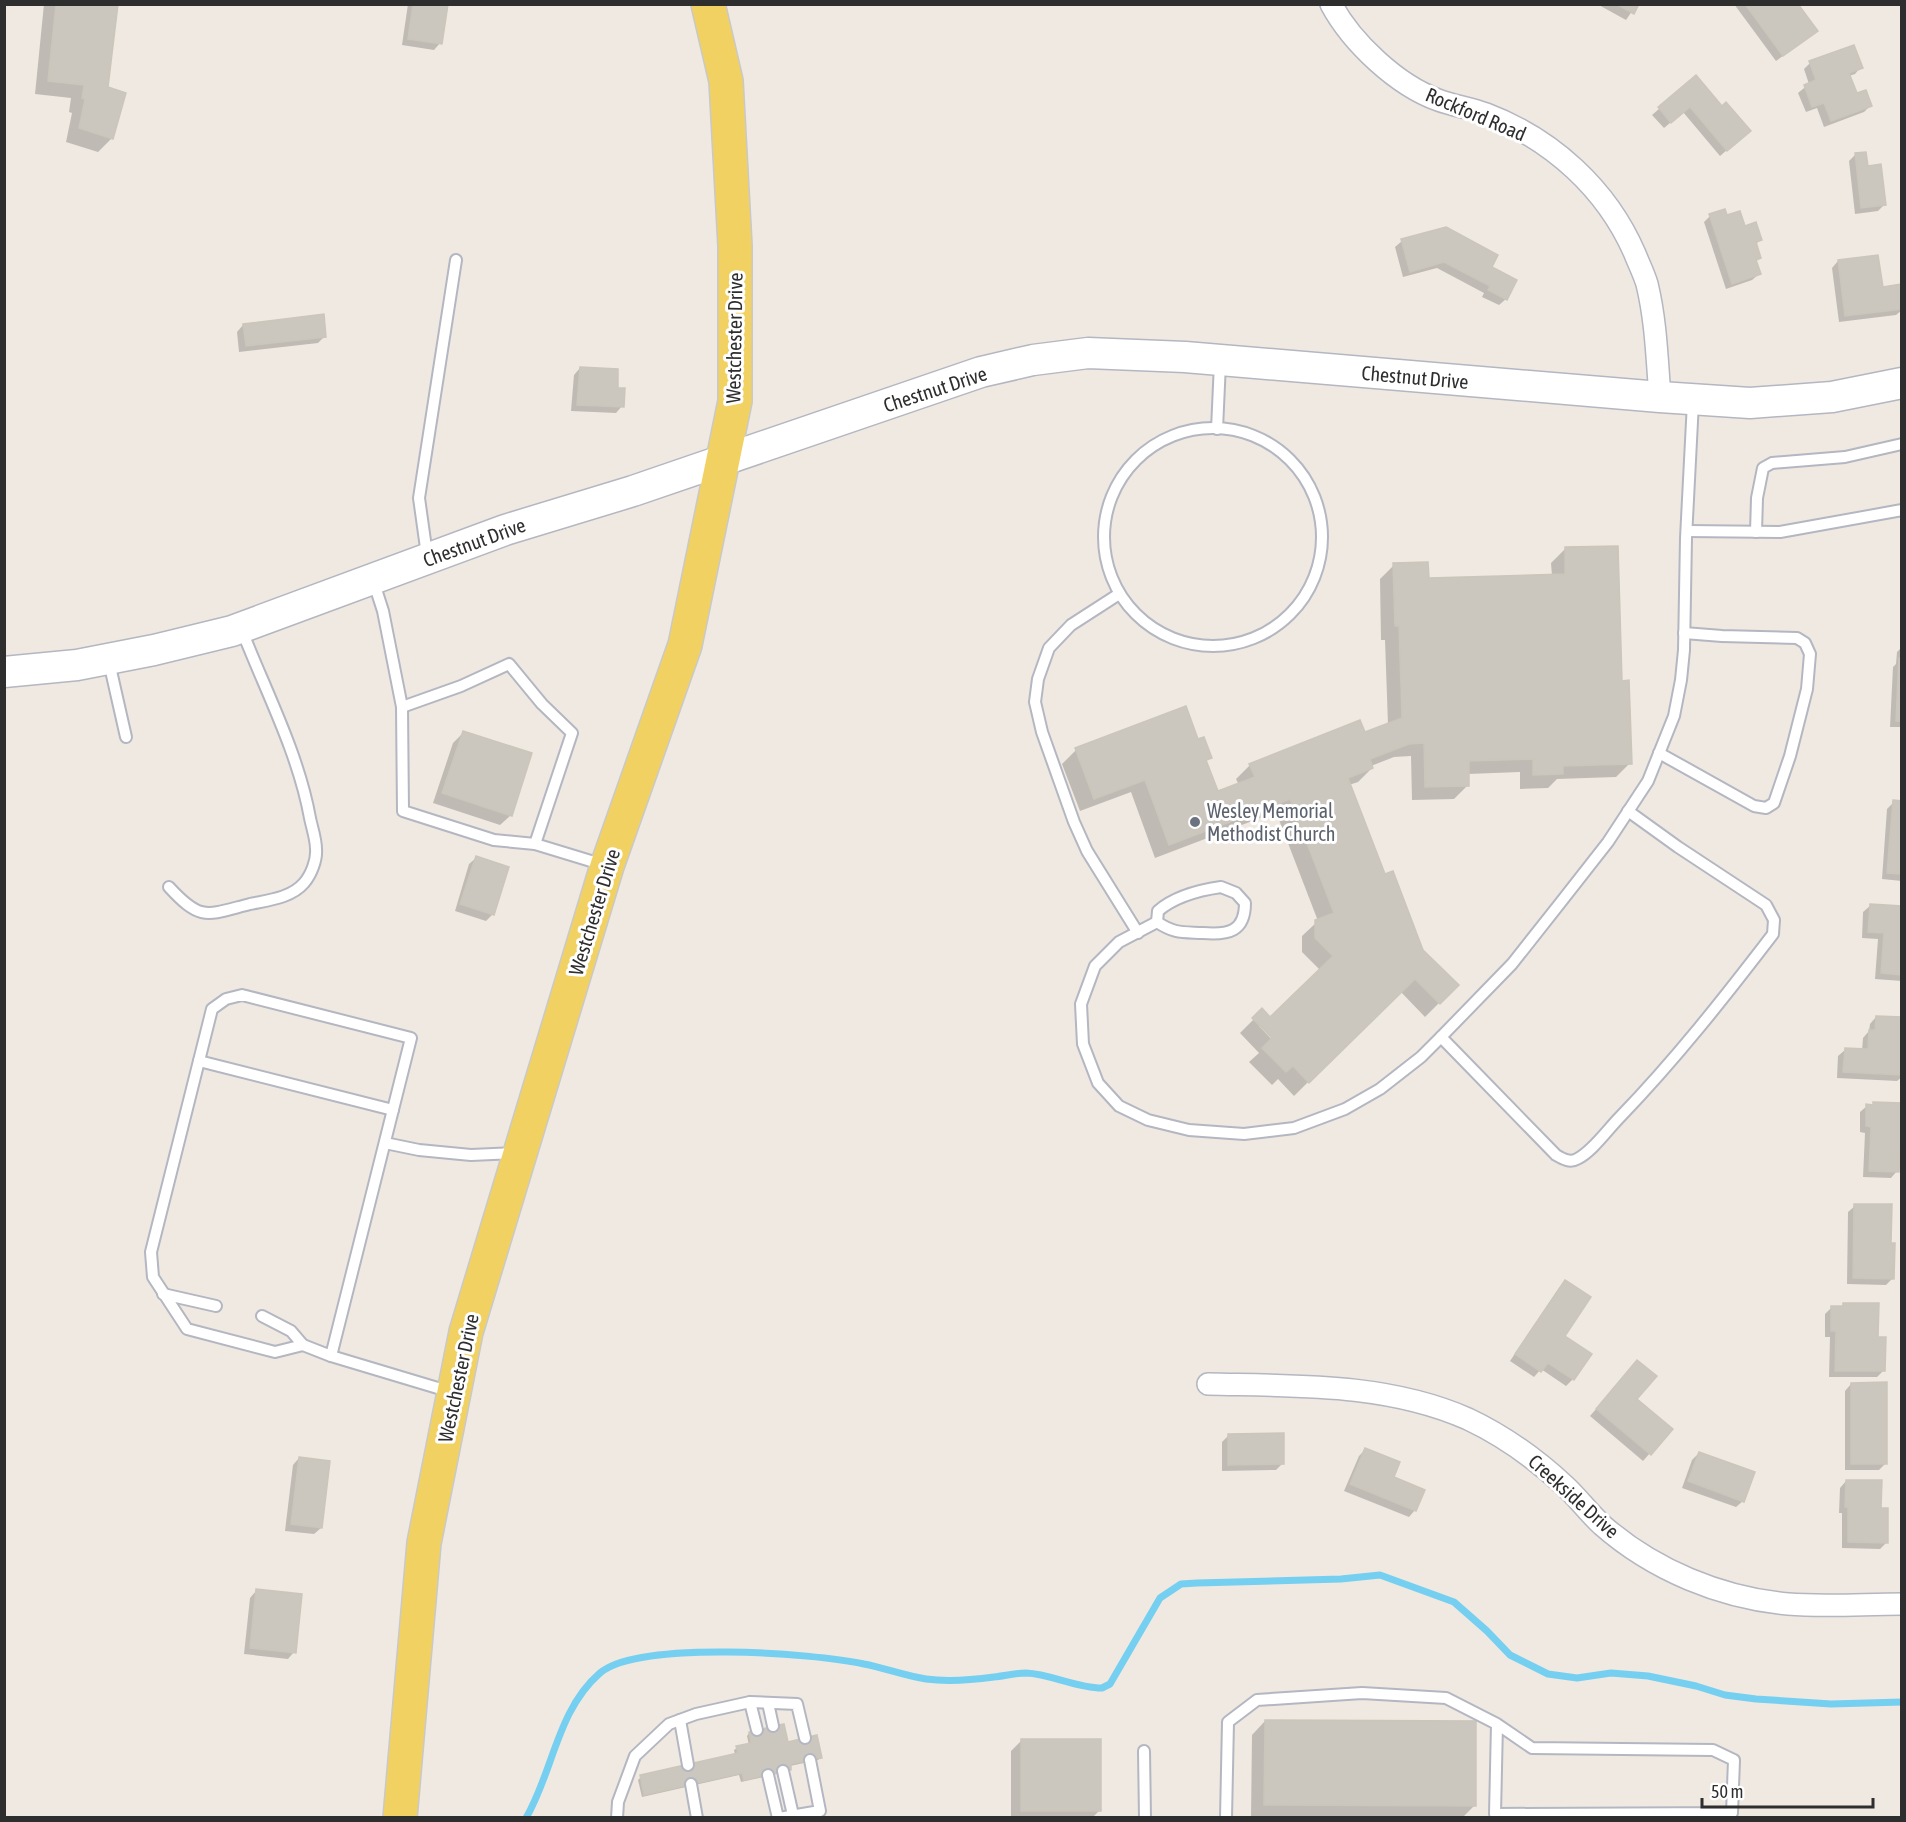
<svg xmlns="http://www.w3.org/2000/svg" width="1906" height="1822" font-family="'Asap Condensed',sans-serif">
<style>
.shadow{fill:#0003;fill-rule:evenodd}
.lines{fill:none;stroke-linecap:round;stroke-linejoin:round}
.stream{stroke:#75cff0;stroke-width:7}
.building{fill:#cbc7bf;stroke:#cbc5ba;stroke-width:1.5}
.lane-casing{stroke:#b4b7c1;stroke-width:14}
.street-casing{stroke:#b4b7c1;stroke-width:24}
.secondary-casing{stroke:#b4b7c1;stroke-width:33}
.primary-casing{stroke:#c9c9c9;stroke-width:36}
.lane{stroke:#fff;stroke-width:10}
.street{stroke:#fff;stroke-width:21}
.secondary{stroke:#fff;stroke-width:30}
.primary{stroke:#f2d163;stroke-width:33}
.worship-dot{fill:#6b7280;stroke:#fff;stroke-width:2}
.labels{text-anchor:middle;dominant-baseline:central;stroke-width:6;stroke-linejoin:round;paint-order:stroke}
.street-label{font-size:20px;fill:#2e2e2e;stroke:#fff}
.worship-label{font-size:20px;fill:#5b616d;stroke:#fff;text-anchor:start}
</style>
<rect width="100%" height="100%" fill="#efe9e1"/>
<g class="shadow">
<polygon points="44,4 116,4 107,88 112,138 98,152 66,142 72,113 69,112 71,98 35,94"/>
<polygon points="408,4 447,4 440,43 434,50 402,45"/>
<polygon points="1597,4 1637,4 1626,20"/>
<polygon points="1734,4 1796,4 1809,37 1776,61"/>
<polygon points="1810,63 1861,67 1855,74 1849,76 1856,95 1871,105 1864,112 1824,127 1817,108 1806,112 1798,93 1809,84 1804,69"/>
<polygon points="1696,77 1721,108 1742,137 1720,156 1683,112 1664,128 1652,115"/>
<polygon points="1855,155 1867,167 1884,205 1878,211 1855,214 1849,161"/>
<polygon points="1710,216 1726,217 1760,240 1755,245 1759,258 1755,262 1759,274 1752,280 1726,289 1704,222"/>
<polygon points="1402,241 1490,268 1506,299 1499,305 1482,297 1484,293 1437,268 1403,277 1395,247"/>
<polygon points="1838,261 1882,288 1902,295 1902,310 1896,315 1839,322 1832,268"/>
<polygon points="243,325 325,336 318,343 239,352 237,332"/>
<polygon points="580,368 616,389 622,406 616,413 571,411 574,375"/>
<path d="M1565,549l56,133 9,81 -14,14 -59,2 -9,9 -28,1v-17l-52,2v11l-14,14 -42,1 -1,-44 -17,1 -23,9 1,2 -14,14 -9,3 35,91 38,75 35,34 -32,32 -25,-26 -106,105 -16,-17 -6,6 -23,-23 10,-9 -19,-20 22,-22 8,8 50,-49 -18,-18v-16l16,-15 -42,-109 -121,46 -24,-66 -51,19 -18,-47 14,-14 122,-9 12,17 -5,4 12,31 22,-8 -3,-6 14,-14 114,-31 24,-9 -3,-85h-4l-1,-61 14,-14 34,15 124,-4 -1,-13zM1261,1024l17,18 -2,2 -17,-18z"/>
<polygon points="1902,579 1902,612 1900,612 1901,580"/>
<polygon points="1902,647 1902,727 1890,727 1893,667 1896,664 1897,652"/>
<polygon points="463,733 511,815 500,825 433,803 453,743"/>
<polygon points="1894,802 1902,803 1902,881 1882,879 1887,809"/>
<polygon points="476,858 493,914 486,921 455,911 469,864"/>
<polygon points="1870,906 1902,908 1902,981 1875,979 1878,939 1862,938 1863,912"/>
<polygon points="1876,1017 1902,1019 1902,1077 1897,1081 1837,1078 1838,1056 1845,1050 1862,1051 1863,1038 1869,1031 1870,1024"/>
<polygon points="1874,1103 1897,1171 1891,1178 1863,1177 1865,1133 1860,1132 1860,1112 1867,1106 1871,1106"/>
<polygon points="1855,1206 1890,1244 1893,1278 1886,1285 1847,1284 1848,1212"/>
<polygon points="1565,1282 1563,1337 1573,1379 1566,1386 1541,1369 1534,1377 1510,1361 1559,1288"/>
<polygon points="1844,1305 1877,1339 1884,1370 1877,1377 1829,1377 1830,1337 1825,1337 1825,1314 1832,1307 1841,1307"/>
<polygon points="1631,1369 1635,1399 1671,1429 1643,1461 1590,1416"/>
<polygon points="1851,1384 1886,1463 1879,1470 1845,1470 1845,1391"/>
<polygon points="1229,1435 1282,1464 1276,1470 1222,1471 1222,1442"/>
<polygon points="1365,1450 1392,1477 1415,1510 1409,1517 1344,1491 1359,1456"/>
<polygon points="1699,1453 1743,1501 1736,1507 1682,1488 1692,1460"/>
<polygon points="299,1458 321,1528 314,1534 285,1531 293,1465"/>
<polygon points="1846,1481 1880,1509 1887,1542 1880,1549 1842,1548 1842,1513 1839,1513 1840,1488"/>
<polygon points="256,1591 294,1652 288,1659 244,1654 250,1598"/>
<polygon points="1265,1721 1474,1806 1462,1818 1251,1818 1252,1735"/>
<polygon points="749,1733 787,1743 821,1757 818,1760 790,1766 786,1772 741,1782 739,1775 642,1797 638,1780 641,1777 735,1755 734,1750 737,1748 749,1745 747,1736"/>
<polygon points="1021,1741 1100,1810 1092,1818 1011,1818 1011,1751"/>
</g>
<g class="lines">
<path class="stream" d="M526,1818c27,-46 31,-108 74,-145 39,-33 213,-20 264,-9 21,4 41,12 62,15 22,3 46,1 68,-2 10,-1 22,-4 32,-4 25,1 50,15 76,15l8,-4 50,-86 21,-14 16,-1 144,-4 39,-4 74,27 33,29 23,24 38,19 29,4 34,-5 37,3 48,10 29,9 31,4 75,5 71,-2"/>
</g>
<g class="building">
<polygon points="56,4 118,4 108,87 126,93 113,139 79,128 85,99 82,98 84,85 48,81"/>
<polygon points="413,4 448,4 442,44 408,39"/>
<polygon points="1616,4 1639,4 1634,14"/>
<polygon points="1745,4 1798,4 1818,31 1783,56"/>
<polygon points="1854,45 1863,68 1849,73 1857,93 1866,90 1872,106 1831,121 1824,103 1812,107 1804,85 1816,80 1809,61"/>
<polygon points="1696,75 1722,106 1726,102 1751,131 1727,151 1690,107 1671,123 1658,107"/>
<polygon points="1866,152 1868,166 1881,164 1886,205 1861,208 1855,153"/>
<polygon points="1725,209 1727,215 1740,211 1745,226 1756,222 1762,240 1756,242 1761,258 1756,260 1761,274 1732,284 1709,214"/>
<polygon points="1446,227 1498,255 1492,267 1517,280 1507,300 1488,290 1490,286 1444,262 1410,272 1401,239"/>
<polygon points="1878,255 1883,287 1902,284 1902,309 1845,316 1838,260"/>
<polygon points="324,314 326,337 246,346 243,324"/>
<polygon points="580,367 618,369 618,388 625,388 624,407 577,405"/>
<polygon points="1618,546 1622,681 1629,680 1632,764 1563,766 1563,774 1533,775 1533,759 1469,761 1469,786 1425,787 1424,743 1409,744 1370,759 1373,768 1348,778 1385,874 1393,871 1423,950 1459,985 1440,1004 1415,979 1309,1083 1293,1066 1286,1072 1262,1048 1272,1038 1252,1018 1262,1008 1270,1017 1333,956 1315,938 1315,920 1334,913 1290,799 1169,845 1145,780 1094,799 1075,748 1186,706 1198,739 1204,737 1212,758 1206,760 1218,791 1255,777 1249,764 1360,720 1365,732 1402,718 1399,626 1395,626 1393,563 1428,562 1429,578 1565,574 1565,547"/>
<polygon points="1899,658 1902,659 1902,721 1896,721"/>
<polygon points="463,731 532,753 512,816 442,793"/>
<polygon points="1893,800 1902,801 1902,874 1887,873"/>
<polygon points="476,856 509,867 494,915 460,904"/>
<polygon points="1870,904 1902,906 1902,975 1881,973 1884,933 1868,932"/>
<polygon points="1876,1016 1902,1017 1902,1075 1843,1072 1845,1048 1868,1049 1869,1030 1875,1030"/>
<polygon points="1873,1102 1902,1103 1899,1172 1869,1171 1871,1127 1866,1126 1866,1104 1873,1105"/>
<polygon points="1854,1204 1892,1204 1891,1243 1895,1243 1894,1279 1853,1278"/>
<polygon points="1565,1280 1591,1297 1565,1336 1592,1354 1574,1380 1548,1363 1541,1372 1515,1354"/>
<polygon points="1843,1303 1879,1303 1878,1337 1886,1337 1885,1371 1835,1371 1836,1331 1831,1331 1831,1306 1843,1306"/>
<polygon points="1637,1360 1657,1376 1637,1399 1673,1429 1651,1455 1596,1409"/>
<polygon points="1887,1382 1887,1464 1851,1464 1851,1383"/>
<polygon points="1284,1433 1284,1464 1228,1465 1228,1434"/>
<polygon points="1365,1448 1400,1462 1394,1477 1425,1490 1416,1511 1350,1484"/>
<polygon points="1699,1452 1755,1472 1744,1502 1688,1481"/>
<polygon points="299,1457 330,1461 322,1528 291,1524"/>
<polygon points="1846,1480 1882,1480 1881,1508 1888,1508 1888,1543 1848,1542 1848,1507 1845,1507"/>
<polygon points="256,1589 302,1594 296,1653 250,1648"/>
<polygon points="1265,1720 1476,1721 1476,1806 1264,1805"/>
<polygon points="784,1724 788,1742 817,1735 822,1758 791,1764 791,1770 744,1780 742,1773 644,1795 640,1775 738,1753 736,1746 751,1743 749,1732"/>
<rect x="1021" y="1739" width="80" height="72"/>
</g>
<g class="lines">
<defs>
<g id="lane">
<circle cx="1213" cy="537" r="109"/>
<polyline points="1217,429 1220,363"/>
<polyline points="1687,531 1780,532 1902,510"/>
<polyline points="1756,532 1757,498 1763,468 1772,463 1845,457 1902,444"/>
<polyline points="427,555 419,498 456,260"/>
<polyline points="373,580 383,611 402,707 403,811 494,840 535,844 604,865"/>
<polyline points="1119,594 1071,625 1049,648 1038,679 1035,702 1042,732 1074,822 1087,851 1138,933"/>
<polyline points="109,662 126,737"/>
<polyline points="402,707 461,686 509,664 542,704 572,733 535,844"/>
<polyline points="1659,753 1754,806 1766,808 1774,803 1790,756 1807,689 1810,654 1805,643 1797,638 1722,636 1684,633"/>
<path d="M169,887c32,35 38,28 81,17 19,-4 41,-6 54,-21 7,-8 13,-23 12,-34 0,-10 -4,-21 -6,-31 -12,-66 -45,-128 -69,-190"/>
<path d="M1221,887l15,6 9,10c0,29 -17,32 -42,30 -21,-1 -28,1 -46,-11l1,-11c16,-14 42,-21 63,-24z"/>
<polyline points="1157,922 1119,942 1095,966 1081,1004 1083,1044 1098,1083 1119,1106 1148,1120 1189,1130 1244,1134 1294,1128 1345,1109 1380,1089 1421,1057 1441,1037 1512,964 1561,902 1608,842 1648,781 1674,716 1681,680 1684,650 1686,538 1693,402"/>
<path d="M1441,1037l115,118c7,4 14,8 21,4 15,-7 31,-30 43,-42 55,-57 104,-119 153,-183l1,-14 -8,-15 -88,-58 -50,-36"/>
<polyline points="199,1061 393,1110"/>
<polyline points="385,1143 419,1150 471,1155 517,1153"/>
<polyline points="163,1294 216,1306"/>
<polyline points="262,1316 291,1331 303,1345 331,1356 451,1392"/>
<polyline points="303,1345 275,1352 187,1329 153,1277 151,1252 212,1009 226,999 242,995 411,1038 331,1356"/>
<polyline points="750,1702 757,1730"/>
<polyline points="768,1703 773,1726"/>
<polyline points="680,1720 688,1765"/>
<polyline points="1144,1751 1145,1818"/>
<polyline points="783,1771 793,1815"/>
<polyline points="768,1775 778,1818"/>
<polyline points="691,1784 697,1818"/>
<polyline points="617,1818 618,1802 635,1756 669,1724 696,1714 750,1702 797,1704 805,1738"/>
<polyline points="779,1818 820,1811 810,1760"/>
<polyline points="1226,1818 1228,1722 1257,1700 1362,1693 1446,1698 1497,1724 1532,1748 1713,1750 1734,1760 1732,1813 1495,1814 1497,1724"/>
</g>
<g id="street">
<path d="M1331,4c21,39 66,81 107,96 16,6 33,8 48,14 66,25 121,75 149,140 4,10 9,20 12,30 9,37 10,75 13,113"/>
<path d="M1208,1384c87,2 179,-1 260,35 36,17 68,40 97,67 13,12 24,27 37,39 51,45 119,73 186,79 37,3 76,0 114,0"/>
</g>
<polyline id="secondary" points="4,672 77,665 154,650 232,631 505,530 633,491 981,372 1033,360 1088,353 1185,357 1660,397 1750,403 1832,397 1902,383"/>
<polyline id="primary" points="400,1818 424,1543 466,1332 607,866 685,645 735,401 735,246 726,81 708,4"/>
</defs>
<use href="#lane" class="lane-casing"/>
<use href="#street" class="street-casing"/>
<use href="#secondary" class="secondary-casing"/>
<use href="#primary" class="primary-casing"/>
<use href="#lane" class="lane"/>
<use href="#street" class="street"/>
<use href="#secondary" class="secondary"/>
<use href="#primary" class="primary"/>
</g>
<circle class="worship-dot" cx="1195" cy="822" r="6"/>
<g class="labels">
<g class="street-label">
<text transform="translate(1476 114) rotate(23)">Rockford Road</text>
<text transform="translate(734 338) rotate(-89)">Westchester Drive</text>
<text transform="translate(1415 377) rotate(5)">Chestnut Drive</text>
<text transform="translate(935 389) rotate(-18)">Chestnut Drive</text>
<text transform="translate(474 542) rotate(-20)">Chestnut Drive</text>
<text transform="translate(594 912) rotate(-73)">Westchester Drive</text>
<text transform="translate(458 1378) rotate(-78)">Westchester Drive</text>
<text transform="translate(1574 1496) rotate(42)">Creekside Drive</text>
</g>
<g class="worship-label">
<text x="1207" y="810">Wesley Memorial<tspan x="1207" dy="23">Methodist Church</tspan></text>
</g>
</g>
<rect width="1906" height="1822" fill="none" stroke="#2e2e2e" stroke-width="12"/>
<path d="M1702 1798v9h171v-9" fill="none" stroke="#2e2e2e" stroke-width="3"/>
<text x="1711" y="1798" font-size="18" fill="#2e2e2e" stroke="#ffffff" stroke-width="4.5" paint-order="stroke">50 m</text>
</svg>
